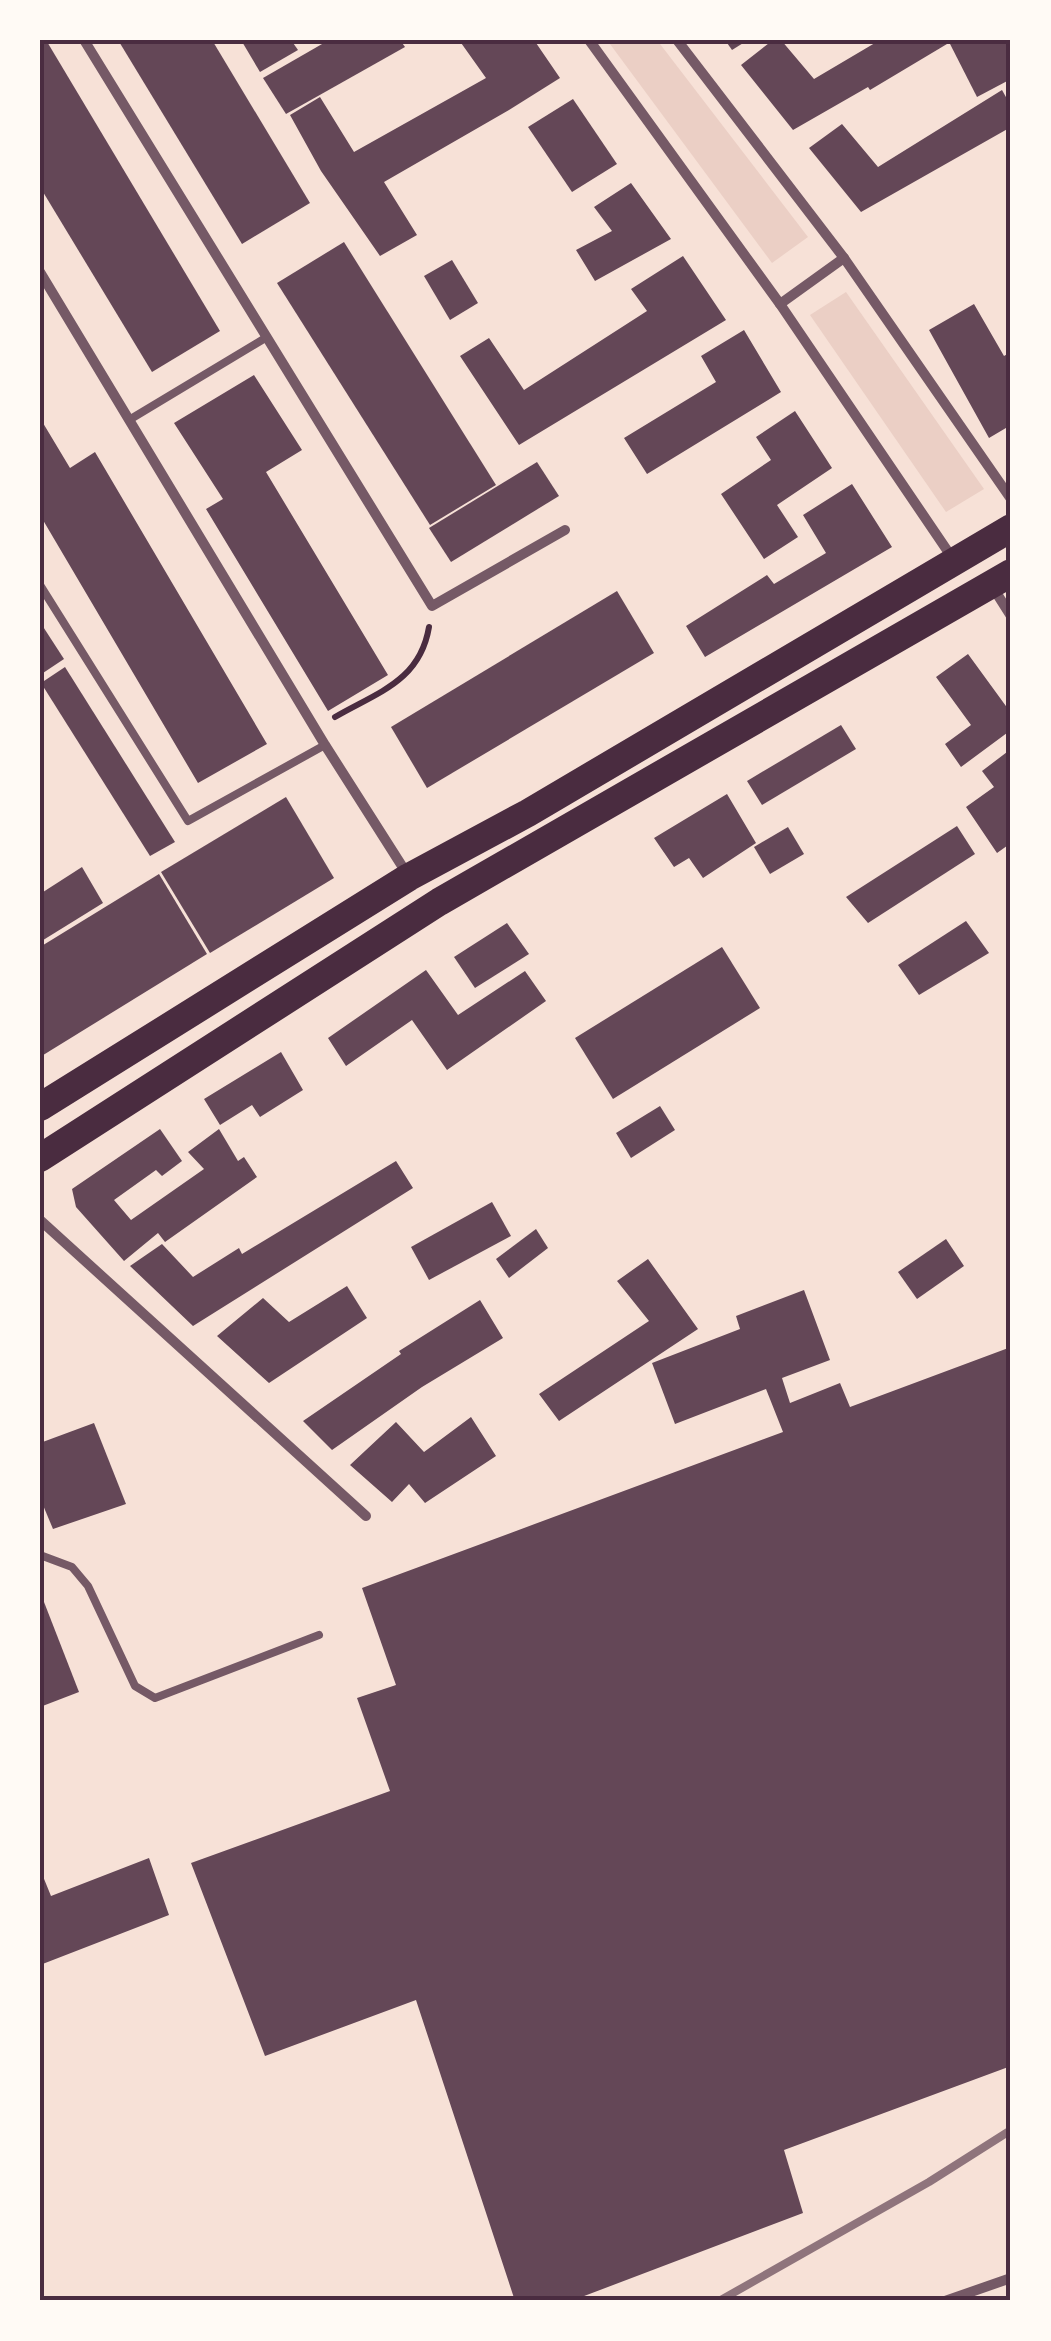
<svg xmlns="http://www.w3.org/2000/svg" width="1051" height="2341" font-family="Helvetica,sans-serif">
<style>
.green{fill:#ebcfc5}
.building{fill:#644757}
.lines{fill:none;stroke-linecap:round;stroke-linejoin:round}
.path{stroke:#4a2c40;stroke-width:6}
.service{stroke:#755966;stroke-width:8}
.minor{stroke:#755966;stroke-width:10}
.trunk{stroke:#4a2c40;stroke-width:28}
.rail{stroke:#8f747c;stroke-width:8}
.neatline{fill:none;stroke:#4a2c40;stroke-width:4}
</style>
<rect width="100%" height="100%" fill="#f7e1d7"/>
<g class="green">
<polygon points="607,40 657,40 808,237 772,263"/>
<polygon points="846,292 984,489 946,512 810,315"/>
</g>
<g class="building">
<polygon points="40,40 46,40 220,331 152,372 40,187"/>
<polygon points="118,40 212,40 310,203 242,244"/>
<polygon points="241,40 291,40 298,50 260,72"/>
<polygon points="329,40 400,40 405,47 286,114 263,78"/>
<polygon points="459,40 534,40 560,78 509,110 384,182 417,235 380,256 321,171 290,115 320,97 354,152 486,78"/>
<polygon points="725,40 748,40 732,50"/>
<polygon points="773,40 781,40 814,79 880,40 945,40 947,44 870,90 868,87 793,130 741,65"/>
<polygon points="948,40 1011,40 1011,79 977,97"/>
<polygon points="1002,90 1011,106 1011,127 861,212 809,148 842,124 878,167"/>
<polygon points="573,99 617,164 572,192 528,127"/>
<polygon points="631,183 671,239 595,281 576,250 612,231 594,207"/>
<polygon points="344,242 496,485 430,525 277,283"/>
<polygon points="683,256 726,320 519,445 460,356 489,338 524,390 647,311 631,289"/>
<polygon points="452,260 478,303 450,320 424,276"/>
<polygon points="974,304 1004,356 1011,352 1011,425 989,438 929,330"/>
<polygon points="744,330 781,392 647,474 624,438 716,382 701,356"/>
<polygon points="254,375 302,450 266,472 388,675 328,711 206,509 223,499 174,423"/>
<polygon points="795,411 832,468 777,505 798,537 764,559 721,494 771,460 756,437"/>
<polygon points="40,418 70,468 95,452 267,744 198,783 40,515"/>
<polygon points="537,462 559,496 451,562 429,528"/>
<polygon points="852,484 892,547 705,657 686,626 767,575 774,584 826,553 803,515"/>
<polygon points="617,591 654,653 427,788 391,727"/>
<polygon points="40,622 64,659 40,675"/>
<polygon points="968,654 1011,713 1011,730 961,767 945,744 971,725 936,677"/>
<polygon points="65,667 175,842 150,856 41,683"/>
<polygon points="841,725 856,749 762,805 747,781"/>
<polygon points="1011,749 1011,843 997,853 966,807 994,787 982,771"/>
<polygon points="727,794 756,843 703,878 689,858 674,867 654,838"/>
<polygon points="286,797 334,878 210,953 161,872"/>
<polygon points="957,826 975,854 868,923 846,897"/>
<polygon points="788,827 804,854 770,874 754,847"/>
<polygon points="82,867 103,903 40,942 40,894"/>
<polygon points="159,874 207,954 40,1057 40,947"/>
<polygon points="966,921 989,953 919,995 898,965"/>
<polygon points="507,923 529,954 475,988 454,957"/>
<polygon points="722,947 760,1008 613,1099 575,1038"/>
<polygon points="426,970 458,1015 525,971 546,1001 447,1070 412,1020 346,1066 328,1038"/>
<polygon points="281,1052 303,1090 260,1117 252,1105 220,1125 204,1099"/>
<polygon points="660,1106 675,1130 631,1158 616,1133"/>
<polygon points="160,1129 182,1161 162,1176 156,1170 114,1200 131,1220 204,1169 188,1152 219,1129 238,1161 244,1157 257,1177 165,1242 158,1233 124,1261 76,1207 72,1189"/>
<polygon points="396,1161 413,1188 193,1326 130,1266 162,1244 193,1277 239,1248 242,1254"/>
<polygon points="492,1202 511,1236 429,1280 411,1247"/>
<polygon points="536,1229 548,1248 509,1278 496,1259"/>
<polygon points="946,1239 964,1266 917,1299 898,1272"/>
<polygon points="648,1259 698,1329 559,1421 539,1394 649,1321 617,1281"/>
<polygon points="347,1286 367,1318 269,1383 217,1336 263,1298 289,1322"/>
<polygon points="804,1290 830,1360 782,1378 790,1403 840,1383 850,1407 1011,1347 1011,2066 784,2150 803,2213 571,2301 515,2301 416,2000 265,2056 191,1863 390,1791 357,1698 396,1685 362,1588 783,1432 766,1389 675,1424 652,1363 740,1329 736,1316"/>
<polygon points="480,1300 503,1338 422,1387 332,1450 303,1421 401,1354 399,1351"/>
<polygon points="471,1417 496,1456 425,1503 409,1484 392,1502 350,1465 396,1422 424,1452"/>
<polygon points="94,1423 126,1504 53,1529 40,1498 40,1443"/>
<polygon points="44,1602 79,1692 40,1707 40,1603"/>
<polygon points="149,1858 169,1915 40,1965 40,1869 51,1896"/>
</g>
<g class="lines">
<path class="path" d="M335,717c43,-25 85,-36 94,-90"/>
<g class="service">
<polyline points="129,420 267,337"/>
<polyline points="40,585 188,821 325,745"/>
<polyline points="40,1555 72,1567 88,1586 135,1686 155,1698 319,1635"/>
</g>
<g class="minor">
<polyline points="84,40 432,606 565,530"/>
<polyline points="589,40 780,304 953,559"/>
<polyline points="677,40 844,258 1011,499"/>
<polyline points="40,272 325,745 409,877"/>
<polyline points="780,304 844,258"/>
<polyline points="992,586 1011,616"/>
<polyline points="40,1220 366,1516"/>
<polyline points="945,2301 1011,2278"/>
</g>
<g class="trunk">
<polyline points="40,1107 409,877 528,813 1011,528"/>
<polyline points="40,1158 439,902 1011,573"/>
</g>
<polyline class="rail" points="719,2301 929,2182 1011,2130"/>
</g>
<rect width="1051" height="2341" fill="none" stroke="#fffaf5" stroke-width="85"/>
<rect x="42" y="42" width="966" height="2256" class="neatline"/>
</svg>
